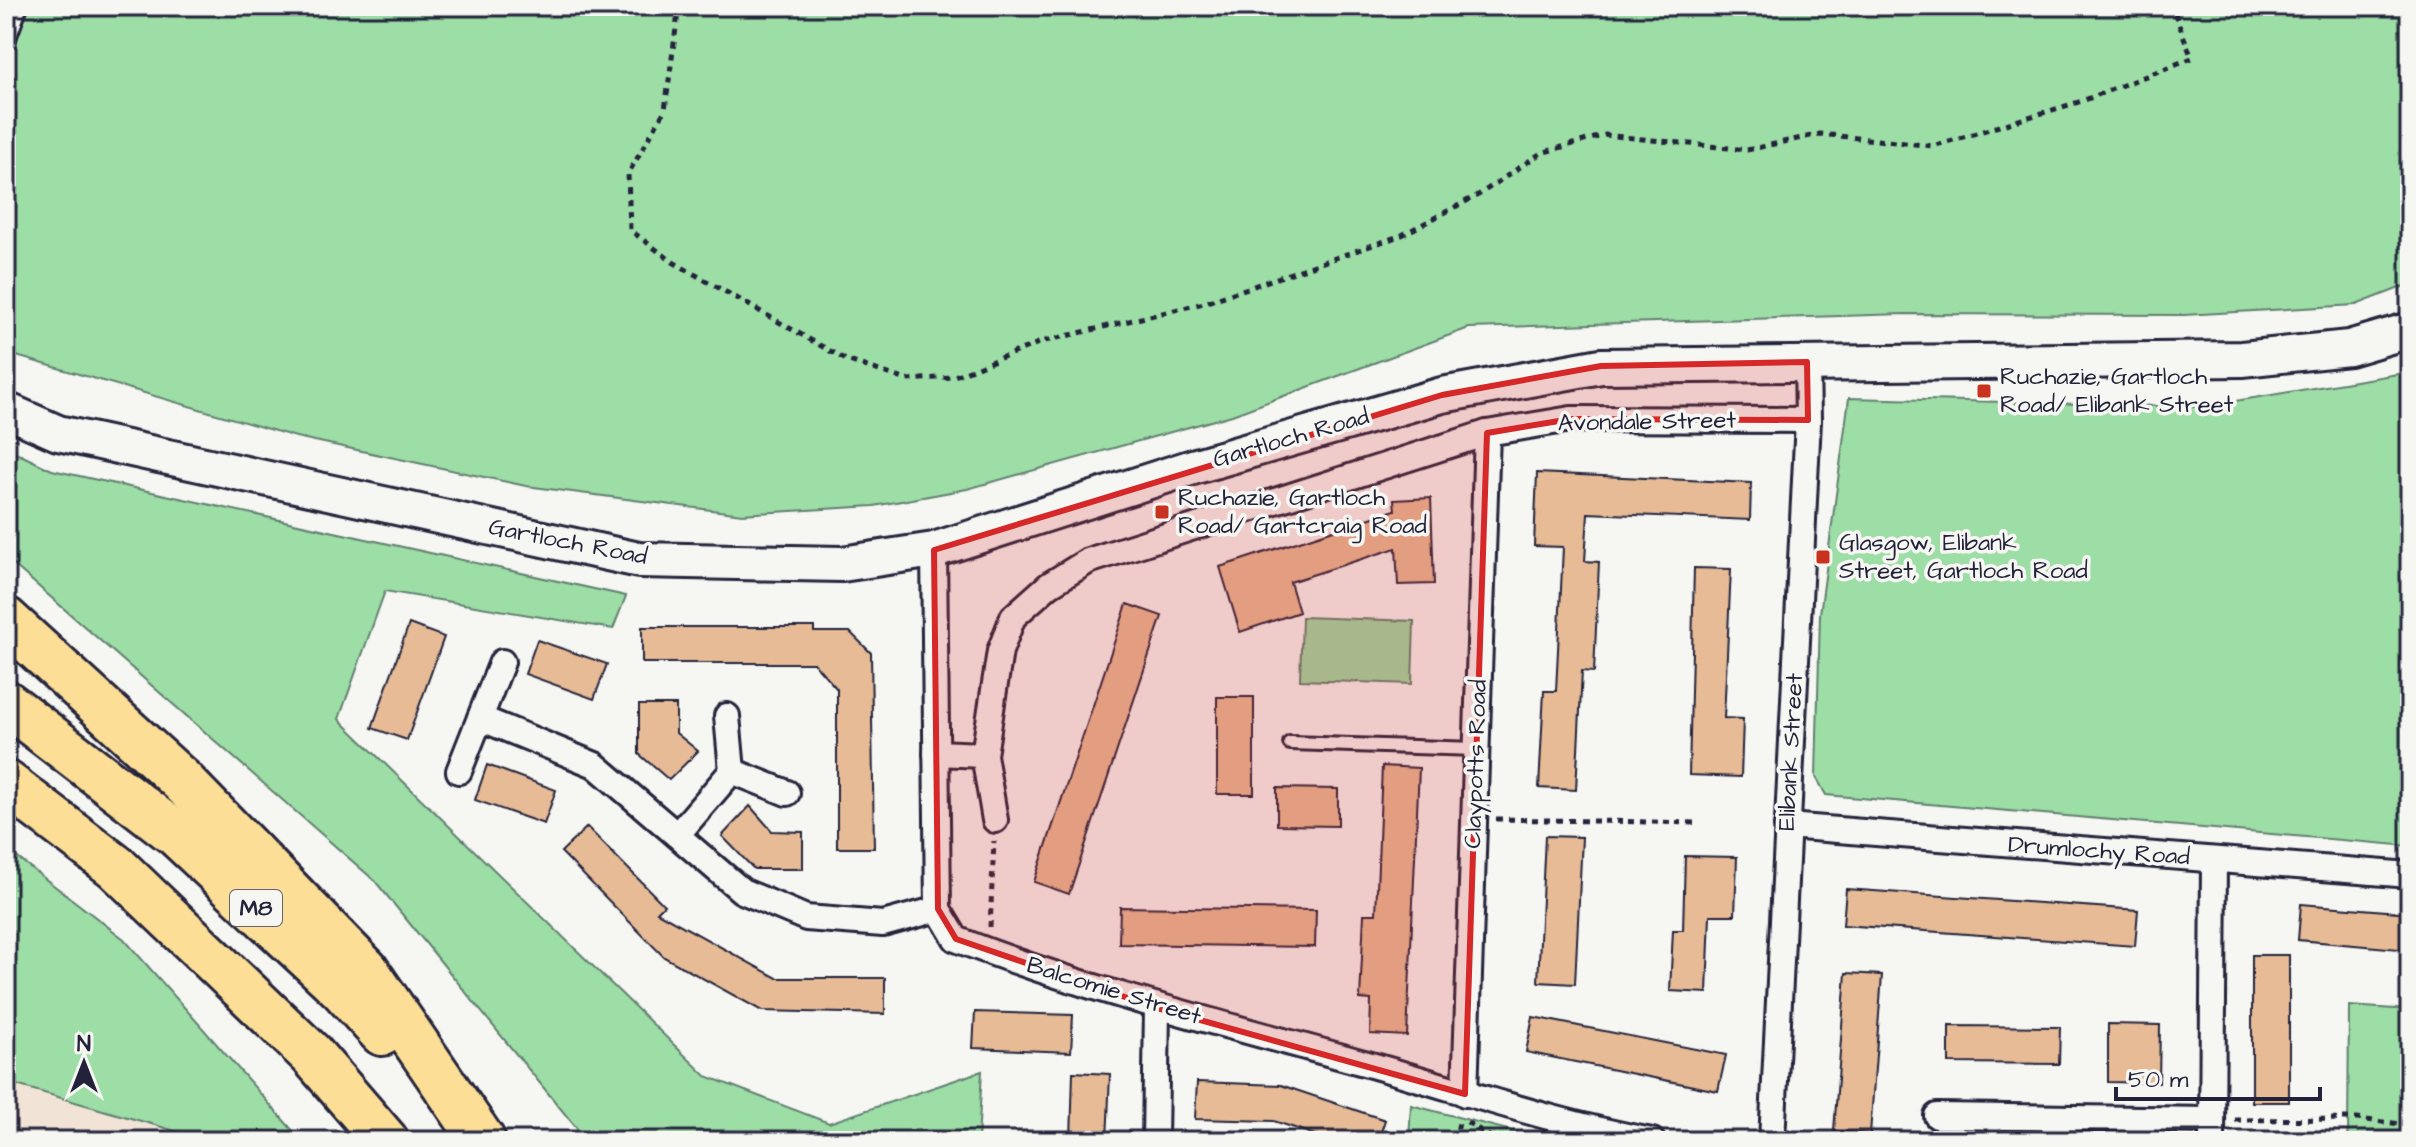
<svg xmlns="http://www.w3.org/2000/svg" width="2416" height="1147" font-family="'Architects Daughter',sans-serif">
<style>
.built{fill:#f1e4d6}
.green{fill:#9ddda6;stroke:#608070;stroke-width:2}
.building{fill:#e6bb96;stroke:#22223b;stroke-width:2}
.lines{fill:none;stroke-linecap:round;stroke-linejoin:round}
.lane-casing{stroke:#22223b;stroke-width:18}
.street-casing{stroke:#22223b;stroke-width:30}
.secondary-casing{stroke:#22223b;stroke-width:40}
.highway-casing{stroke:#22223b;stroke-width:50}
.path{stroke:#22223b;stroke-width:5;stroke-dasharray:6 6;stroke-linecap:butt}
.lane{stroke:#f6f6f2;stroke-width:12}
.street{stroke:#f6f6f2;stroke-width:24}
.secondary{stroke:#f6f6f2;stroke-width:34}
.highway{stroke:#fcde96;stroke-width:44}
.marked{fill:#d62828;fill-opacity:0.2;stroke:#d62828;stroke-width:6;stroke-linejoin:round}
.poi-dot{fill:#c8321e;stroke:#f6f6f2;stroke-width:3}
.labels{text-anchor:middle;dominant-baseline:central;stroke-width:7;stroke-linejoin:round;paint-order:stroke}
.shield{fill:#f6f6f2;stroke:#626272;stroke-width:2}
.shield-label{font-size:22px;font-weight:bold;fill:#22223b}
.poi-label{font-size:24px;fill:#22223b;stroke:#f6f6f2;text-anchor:start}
.street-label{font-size:24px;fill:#22223b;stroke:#f6f6f2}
</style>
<rect width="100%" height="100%" fill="#f6f6f2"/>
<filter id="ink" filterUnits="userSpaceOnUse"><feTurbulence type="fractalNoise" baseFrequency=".0125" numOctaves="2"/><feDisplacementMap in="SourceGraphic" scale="16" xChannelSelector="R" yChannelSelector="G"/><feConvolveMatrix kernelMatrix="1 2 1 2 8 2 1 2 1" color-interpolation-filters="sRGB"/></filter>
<g filter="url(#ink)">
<polygon class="built" points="6,1082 210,1141 6,1141"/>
<g class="green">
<polygon points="6,6 2410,6 2410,284 2356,305 2184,315 1904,314 1469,328 1232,415 967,489 874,506 742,514 526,486 296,437 6,353"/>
<polygon points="2410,372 2410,846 1826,795 1816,777 1820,614 1849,398 2199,407"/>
<polygon points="6,448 52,470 626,596 613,629 385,591 339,719 706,1076 829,1123 982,1071 978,1141 587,1141 375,881 6,558"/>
<polygon points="1302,617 1414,621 1412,684 1300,680"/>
<polygon points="6,849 124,939 302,1141 210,1141 6,1082"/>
<polygon points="2349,1006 2410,1010 2410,1141 2348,1141"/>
<polygon points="1411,1105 1547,1140 1555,1141 1409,1141"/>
</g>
<g class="building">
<polygon points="1537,473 1751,483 1750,520 1588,513 1585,561 1599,562 1594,672 1582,671 1576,790 1539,788 1544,691 1556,691 1563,547 1534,546"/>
<polygon points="1431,498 1434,584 1398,585 1396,548 1290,582 1299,612 1240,632 1220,567 1395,510 1394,500"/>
<polygon points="1694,568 1731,569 1724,718 1743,719 1741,777 1689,775"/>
<polygon points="1127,604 1162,616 1069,894 1034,882"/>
<polygon points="409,624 444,637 407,740 372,728"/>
<polygon points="642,627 814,627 814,632 850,632 871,653 874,848 837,848 837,689 814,663 642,663"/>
<polygon points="537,640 607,664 594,699 525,674"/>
<rect x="1217" y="697" width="37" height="97"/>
<polygon points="639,705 676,705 676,733 698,751 669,780 639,754"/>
<polygon points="487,765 556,790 544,824 475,800"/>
<polygon points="1382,766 1419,768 1407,1036 1370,1034 1371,1000 1360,999 1364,914 1376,914"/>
<polygon points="1277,788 1338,789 1338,826 1277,825"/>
<polygon points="750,806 772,831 803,832 803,869 754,869 722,836"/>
<polygon points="587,827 664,905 657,912 777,978 885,978 885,1014 762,1011 664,957 561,852"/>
<polygon points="1545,836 1582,837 1575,984 1538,982"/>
<polygon points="1685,856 1737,857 1735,915 1710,915 1707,993 1670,991 1673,930 1683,930"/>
<polygon points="1846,889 2138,910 2135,946 1843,925"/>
<polygon points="2301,904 2410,913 2410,950 2298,940"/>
<polygon points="1120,907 1316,910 1315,947 1119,944"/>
<rect x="2252" y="955" width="37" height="147"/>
<polygon points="1846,973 1882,975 1870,1134 1834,1131"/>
<polygon points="975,1012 1073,1015 1071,1052 973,1048"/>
<polygon points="1533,1017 1726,1055 1718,1091 1526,1052"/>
<polygon points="2108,1024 2160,1025 2159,1083 2108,1082"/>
<polygon points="1949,1026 2060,1027 2059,1064 1949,1063"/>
<polygon points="1073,1072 1110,1074 1107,1141 1071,1141"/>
<polygon points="1197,1082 1281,1085 1385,1120 1378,1141 1333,1141 1274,1121 1195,1119"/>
</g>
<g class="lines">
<defs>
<g id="lane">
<polyline points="6,47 21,6"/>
<polyline points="1290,743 1476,749"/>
<polyline points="1994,1141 1995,1117"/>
</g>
<g id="street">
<path d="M934,550l4,359 18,30c133,52 271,86 408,124 97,27 190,60 288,78"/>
<polyline points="727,716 732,771 787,793"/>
<polyline points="480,718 595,765 742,891 806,918 883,924 938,909"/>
<polyline points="936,753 984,755"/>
<polyline points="459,771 502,662"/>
<polyline points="995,820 984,755 1000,651 1013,617 1049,585 1088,561 1487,433 1571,419 1808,420"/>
<polyline points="1787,826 2410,875"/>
<polyline points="677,835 732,771"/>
<polyline points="1465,1094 1487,433"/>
<polyline points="1937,1116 2211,1120"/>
<polyline points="1155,1141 1157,1008"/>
<polyline points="1772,1141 1808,420 1807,362"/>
<polyline points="2212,1141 2214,860"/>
</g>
<polyline id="secondary" points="6,410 58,433 639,560 842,564 934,550 1196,466 1442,395 1601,366 2242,359 2349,348 2410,330"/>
<g id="highway">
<polyline points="6,620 182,781 366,970 483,1141"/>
<polyline points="6,703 176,834 342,989 382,1033"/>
<polyline points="6,783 116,867 311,1054 386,1141"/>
</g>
</defs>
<use href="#lane" class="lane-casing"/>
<use href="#street" class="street-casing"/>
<use href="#secondary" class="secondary-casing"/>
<use href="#highway" class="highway-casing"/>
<g class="path">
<polyline points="679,6 665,110 628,174 630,230 673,262 846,360 907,380 952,377 1041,342 1204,303 1402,235 1480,194 1541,153 1605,135 1747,150 1820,134 1933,146 2082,101 2192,58 2172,6"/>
<polyline points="1682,11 1701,6"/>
<polyline points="1496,819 1699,823"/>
<polyline points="990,927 994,841"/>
<polyline points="2235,1120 2357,1119 2410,1125"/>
<polyline points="1467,1122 1497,1141"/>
<polyline points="1797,1139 1897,1141"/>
<polyline points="1455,1141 1460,1118"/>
</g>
<use href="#lane" class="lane"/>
<use href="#street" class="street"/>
<use href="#secondary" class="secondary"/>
<use href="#highway" class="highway"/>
</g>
</g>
<path class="marked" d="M1807,362l1,58 -237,-1 -84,14 -22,661 -308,-86 -201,-69 -18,-30 -4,-359 508,-155 159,-29z"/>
<g class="poi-dot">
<rect x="1976" y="383" width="16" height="16" rx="4"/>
<rect x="1154" y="504" width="16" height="16" rx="4"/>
<rect x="1815" y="549" width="16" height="16" rx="4"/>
</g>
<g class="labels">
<rect class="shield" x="230" y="890" width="52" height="36" rx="6"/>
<g class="shield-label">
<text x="256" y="908">M8</text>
</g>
<g class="poi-label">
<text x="2000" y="377">Ruchazie, Gartloch<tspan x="2000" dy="28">Road/ Elibank Street</tspan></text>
<text x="1178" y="498">Ruchazie, Gartloch<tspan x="1178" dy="28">Road/ Gartcraig Road</tspan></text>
<text x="1839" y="543">Glasgow, Elibank<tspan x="1839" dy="28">Street, Gartloch Road</tspan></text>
</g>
<g class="street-label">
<text transform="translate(1647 422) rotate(-1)">Avondale Street</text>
<text transform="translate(1291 438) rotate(-16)">Gartloch Road</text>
<text transform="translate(568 542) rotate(11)">Gartloch Road</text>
<text transform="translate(1791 752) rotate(-87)">Elibank Street</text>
<text transform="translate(1476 764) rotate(-88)">Claypotts Road</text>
<text transform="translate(2099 851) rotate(4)">Drumlochy Road</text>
<text transform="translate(1114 991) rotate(17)">Balcomie Street</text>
</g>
</g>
<rect width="2416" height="1147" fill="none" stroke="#f6f6f2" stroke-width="32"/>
<rect x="16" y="16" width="2384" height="1115" fill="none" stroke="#22223b" stroke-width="3" filter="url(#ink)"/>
<g transform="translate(84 1063)" stroke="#f6f6f2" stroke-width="6" paint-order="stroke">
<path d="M0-6L14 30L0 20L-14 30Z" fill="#22223b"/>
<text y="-12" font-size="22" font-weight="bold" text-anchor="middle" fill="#22223b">N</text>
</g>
<path d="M2116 1087v12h204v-12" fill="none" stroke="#22223b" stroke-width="4"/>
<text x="2128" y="1087" font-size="24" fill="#22223b" stroke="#f6f6f2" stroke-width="6" paint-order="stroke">50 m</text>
</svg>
